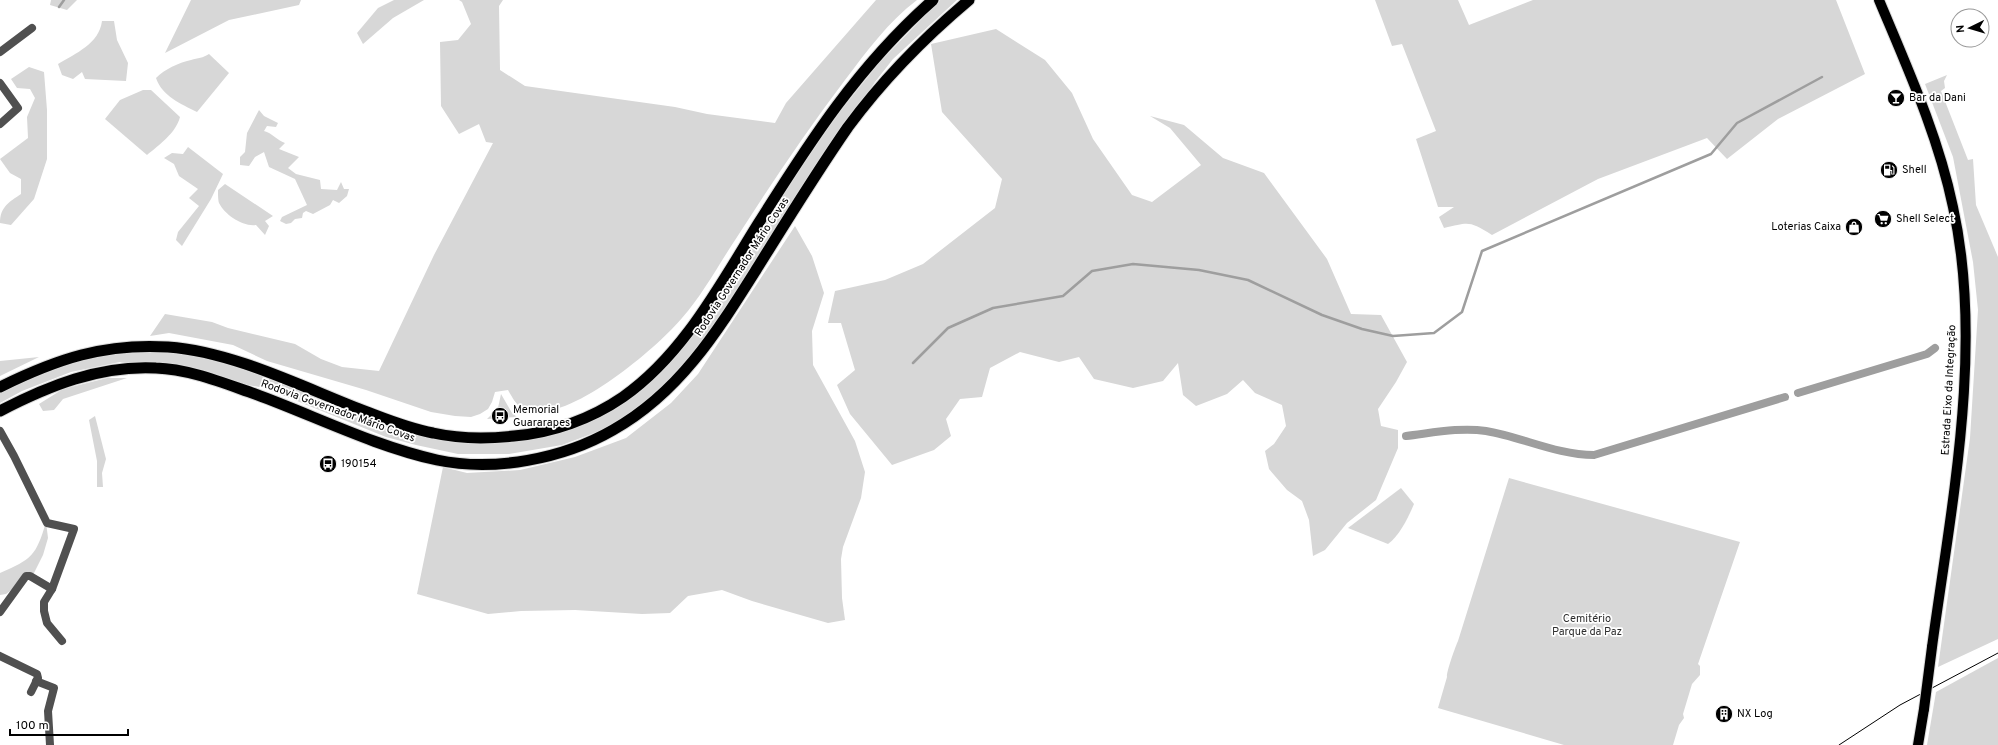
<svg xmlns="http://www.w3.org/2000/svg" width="1998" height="745" font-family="Overpass,sans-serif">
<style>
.green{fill:#d7d7d7}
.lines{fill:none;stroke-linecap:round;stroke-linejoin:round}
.stream{stroke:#9e9e9e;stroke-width:2.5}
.canal{stroke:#9e9e9e;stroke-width:8}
.major-casing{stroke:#dbdbdb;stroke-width:12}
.highway-casing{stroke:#dbdbdb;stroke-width:13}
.minor{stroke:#505050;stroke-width:8}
.major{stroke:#000;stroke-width:10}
.highway{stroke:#000;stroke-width:11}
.tram{stroke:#000;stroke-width:1}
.major-bridge-casing{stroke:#dbdbdb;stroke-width:12;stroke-linecap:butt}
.major-bridge{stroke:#000;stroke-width:10}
.labels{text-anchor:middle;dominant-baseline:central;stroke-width:3.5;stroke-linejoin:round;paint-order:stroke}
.poi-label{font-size:11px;fill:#000;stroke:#fff;text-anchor:start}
.street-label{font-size:11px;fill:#000;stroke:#fff}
.park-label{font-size:11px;fill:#2e2e2e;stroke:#fff}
</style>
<rect width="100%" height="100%" fill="#fff"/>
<g class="green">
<polygon points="51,0 77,0 67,10 50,5"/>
<polygon points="191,0 301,0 299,5 229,20 165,53"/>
<polygon points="394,0 424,0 393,18 363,44 357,33 378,8"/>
<path d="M459,0h44l-4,6 1,64 25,16 150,21 32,7 68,9 11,-20 90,-103h41c-29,22 -50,51 -72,80 -38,50 -72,101 -106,154 -19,28 -35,59 -57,84 -24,29 -119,111 -159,91 -7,-4 -11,-12 -15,-19l-13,2 -3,10 -4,7 -8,5 -9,3 -16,-1 -24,-4 -65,-22 -99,-29 -34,-16 -64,-12 -19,3 15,-22 47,8 16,6 67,16 26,15 21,8 37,4 55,-116 59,-112 -7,-1 -7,-18 -20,10 -18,-28 -1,-64 18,-2 13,-16 -9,-22z"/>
<polygon points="940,0 957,0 893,59 875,82 698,348 676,375 629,416 610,427 562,445 509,454 458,454 416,445 386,437 265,388 120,362 71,372 22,391 0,403 0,391 60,365 112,352 159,351 197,355 240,367 390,425 516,440 627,398 655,378 680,350 719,298 796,173 838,114 879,63"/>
<path d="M1375,0h83l11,25 64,-25h303l29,74 -87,45 -51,40 -20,-21 -109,41 -106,56c-23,-14 -22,-13 -48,-7l-5,-11 15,-10h-16l-22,-68 20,-8 -34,-87 -10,2z"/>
<path d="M102,21h12l3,19 11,23 -2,18 -41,-2 -3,-7 -9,7 -11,-4 -4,-11c18,-11 41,-20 44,-43z"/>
<polygon points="996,29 1045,60 1072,93 1093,139 1132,195 1152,202 1201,165 1170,128 1150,116 1184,125 1223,158 1264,173 1327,259 1351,314 1381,315 1407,362 1396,382 1378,409 1381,426 1398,430 1398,448 1376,500 1347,523 1325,550 1313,556 1309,520 1302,501 1287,490 1269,469 1265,451 1274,444 1286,426 1282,405 1255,393 1243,380 1227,394 1196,406 1183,395 1178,363 1163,381 1133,388 1094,379 1079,357 1059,362 1020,352 990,368 982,397 960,399 946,419 951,436 934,450 892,465 850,414 837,385 855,370 841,323 828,323 835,291 885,280 923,264 995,208 1002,179 942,112 931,44"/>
<path d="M209,54l20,19 -32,39c-16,-8 -35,-16 -41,-34 9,-9 22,-15 35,-18 7,-2 12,-2 18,-6z"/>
<path d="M29,67l15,5 3,38v49l-13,40 -23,26 -11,-2c0,-16 9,-21 21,-29v-15l-11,-6 -10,-14 28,-21 -1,-21 8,-19 -5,-9 -13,-1 -6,-9z"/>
<polygon points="1947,75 1944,81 1945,88 1941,91 1968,160 1973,159 1976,205 1998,257 1998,639 1938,667 1970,438 1978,310 1973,262 1953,157 1925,84"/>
<path d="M143,90h8l29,27c-4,16 -21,28 -33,38l-42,-36 15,-19z"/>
<path d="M259,110l5,6 14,7 -2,4 -9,-1 -3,5c8,2 13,9 21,12l-6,6 20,8 -11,11 8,6 24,6 1,9 16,1 4,-8 3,7h5l-2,7 -8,7 -6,-3 -3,5 -17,9 -7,-3 -3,2 -1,5 -7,1 -4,4 -5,1 -6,-3 2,-4 25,-12 -12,-26 -26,-12 -5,-15 -9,5 -6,9 -9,-1v-8l5,-5 2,-19z"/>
<polygon points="188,147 223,174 211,199 182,246 176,240 178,232 199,206 189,198 198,189 179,176 174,164 164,158 172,153 183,154"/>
<path d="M225,184l48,32 -8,5 4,5 -4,9 -9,-10c-13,2 -31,-10 -37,-22 -1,-3 -1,-9 -1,-13z"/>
<polygon points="795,226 812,256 824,293 812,331 813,365 855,441 865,472 861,498 843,547 841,559 842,598 845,620 828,623 752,601 722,590 688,596 670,613 642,614 575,610 521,611 488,614 417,594 443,467 467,473 520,470 575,457 626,438 671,403 698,374"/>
<polygon points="39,357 0,376 0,361"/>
<polygon points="107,378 127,378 63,399 54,410 43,411 39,404 63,389"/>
<polygon points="501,394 512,413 517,417 487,419 498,408"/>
<polygon points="95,416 106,459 102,473 103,487 97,487 97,461 89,420"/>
<path d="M1509,478l231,64 -42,122 2,2v9l-8,9 -9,30 1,4 -5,7 -6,20h-109l-126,-37 9,-31c-1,-4 9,-32 11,-36z"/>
<path d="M1401,488l13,16c-6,14 -14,31 -26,40l-40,-16z"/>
<path d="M46,522l2,16 -5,17 -10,20 -27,19 -6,1v-22c32,-14 36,-17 46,-51z"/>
<polygon points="1998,658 1998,745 1927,745 1936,692"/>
</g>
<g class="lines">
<g class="stream">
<polyline points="59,7 64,0"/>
<polyline points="913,363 948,328 993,308 1063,296 1092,271 1133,264 1199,270 1248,280 1322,315 1362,329 1393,336 1434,333 1462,312 1482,251 1711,154 1737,123 1822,77"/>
</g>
<g class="canal">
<polyline points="1798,393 1927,354 1935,348"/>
<path d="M1406,436c26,-3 54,-9 80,-5 36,6 71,24 108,24l191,-58"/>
</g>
<defs>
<g id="major">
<path d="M1879,0c28,67 59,135 74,207 31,140 -2,300 -21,440"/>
<polyline points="1918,745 1924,709"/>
</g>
<g id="highway">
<path d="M0,387c57,-28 104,-44 168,-40 67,5 136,41 199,65 21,8 43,17 66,21 27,6 54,6 81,3 38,-3 77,-17 109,-39 60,-42 97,-112 135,-173 52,-83 101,-159 175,-224"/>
<path d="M0,411c48,-25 100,-46 156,-43 33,1 67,15 99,26 60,22 119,52 182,66 57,12 126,-1 176,-30 66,-37 104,-98 143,-160 30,-48 60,-97 92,-143 34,-46 77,-90 121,-127"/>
</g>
</defs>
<use href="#major" class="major-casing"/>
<use href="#highway" class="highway-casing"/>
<g class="minor">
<polyline points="0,52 32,28"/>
<polyline points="0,83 18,108 0,124"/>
<polyline points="0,431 14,456 47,523 74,529 52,589 44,602 44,611 47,623 62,641"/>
<polyline points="0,612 26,576 30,576 52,589"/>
<polyline points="0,656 37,674 38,678 31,692"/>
<polyline points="36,681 54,688 48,711 50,745"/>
</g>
<use href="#major" class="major"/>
<use href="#highway" class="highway"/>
<polyline class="tram" points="1839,745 1900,705 1998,653"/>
<defs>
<polyline id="major-bridge" points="1924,709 1932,647"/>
</defs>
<use href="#major-bridge" class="major-bridge-casing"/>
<use href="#major-bridge" class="major-bridge"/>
</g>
<defs>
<symbol id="bar-disc" viewBox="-11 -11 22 22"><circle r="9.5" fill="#000" stroke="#fff"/><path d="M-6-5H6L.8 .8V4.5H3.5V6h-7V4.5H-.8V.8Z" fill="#fff"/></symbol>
<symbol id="fuel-disc" viewBox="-11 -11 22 22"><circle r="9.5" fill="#000" stroke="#fff"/><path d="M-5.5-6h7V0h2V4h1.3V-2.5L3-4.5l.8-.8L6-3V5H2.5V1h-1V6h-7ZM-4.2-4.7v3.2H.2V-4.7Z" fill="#fff"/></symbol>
<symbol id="supermarket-disc" viewBox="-11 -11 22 22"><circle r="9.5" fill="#000" stroke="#fff"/><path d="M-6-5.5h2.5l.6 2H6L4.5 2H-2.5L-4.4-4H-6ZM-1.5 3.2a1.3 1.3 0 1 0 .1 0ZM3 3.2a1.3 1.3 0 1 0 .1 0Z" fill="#fff"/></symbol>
<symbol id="shop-disc" viewBox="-11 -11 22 22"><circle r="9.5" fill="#000" stroke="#fff"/><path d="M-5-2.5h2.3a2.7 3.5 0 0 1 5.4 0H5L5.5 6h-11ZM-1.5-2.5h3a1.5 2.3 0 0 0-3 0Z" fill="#fff"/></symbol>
<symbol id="bus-disc" viewBox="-11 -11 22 22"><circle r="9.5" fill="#000" stroke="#fff"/><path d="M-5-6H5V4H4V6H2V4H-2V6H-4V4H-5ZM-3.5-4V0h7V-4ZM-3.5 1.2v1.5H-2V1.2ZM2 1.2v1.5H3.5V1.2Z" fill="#fff"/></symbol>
<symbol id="building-disc" viewBox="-11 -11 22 22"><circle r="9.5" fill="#000" stroke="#fff"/><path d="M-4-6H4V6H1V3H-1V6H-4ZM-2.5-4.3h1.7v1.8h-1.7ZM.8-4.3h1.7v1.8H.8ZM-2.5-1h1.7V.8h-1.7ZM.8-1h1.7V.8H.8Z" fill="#fff"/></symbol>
</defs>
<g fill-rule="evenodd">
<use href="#bar-disc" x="1886" y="88" width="20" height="20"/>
<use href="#fuel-disc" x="1879" y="160" width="20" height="20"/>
<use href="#supermarket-disc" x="1873" y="209" width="20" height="20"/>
<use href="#shop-disc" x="1844" y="217" width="20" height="20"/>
<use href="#bus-disc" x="490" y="406" width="20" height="20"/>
<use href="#bus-disc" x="318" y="454" width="20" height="20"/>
<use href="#building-disc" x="1714" y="704" width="20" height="20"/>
</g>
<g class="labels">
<g class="poi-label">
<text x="1909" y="98">Bar da Dani</text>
<text x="1902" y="170">Shell</text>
<text x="1896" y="219">Shell Select</text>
<text x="1841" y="227" text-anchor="end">Loterias Caixa</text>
<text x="513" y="410">Memorial<tspan x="513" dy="13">Guararapes</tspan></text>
<text x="341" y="464">190154</text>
<text x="1737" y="714">NX Log</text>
</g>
<g class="street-label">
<text transform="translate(742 267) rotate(-57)">Rodovia Governador Mário Covas</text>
<text transform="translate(1949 390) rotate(-87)">Estrada Eixo da Integração</text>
<text transform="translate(338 411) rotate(20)">Rodovia Governador Mário Covas</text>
</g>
<g class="park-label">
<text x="1587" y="619">Cemitério<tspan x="1587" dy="13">Parque da Paz</tspan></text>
</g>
</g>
<g transform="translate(1970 28) rotate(265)"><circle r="19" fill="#ffffff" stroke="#999999"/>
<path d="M0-3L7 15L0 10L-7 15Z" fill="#000000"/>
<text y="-6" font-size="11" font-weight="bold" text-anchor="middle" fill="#000000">N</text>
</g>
<path d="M10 729v6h118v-6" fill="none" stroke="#000000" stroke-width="2"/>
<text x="16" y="729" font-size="12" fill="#000000" stroke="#ffffff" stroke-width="3" paint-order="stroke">100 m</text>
</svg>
